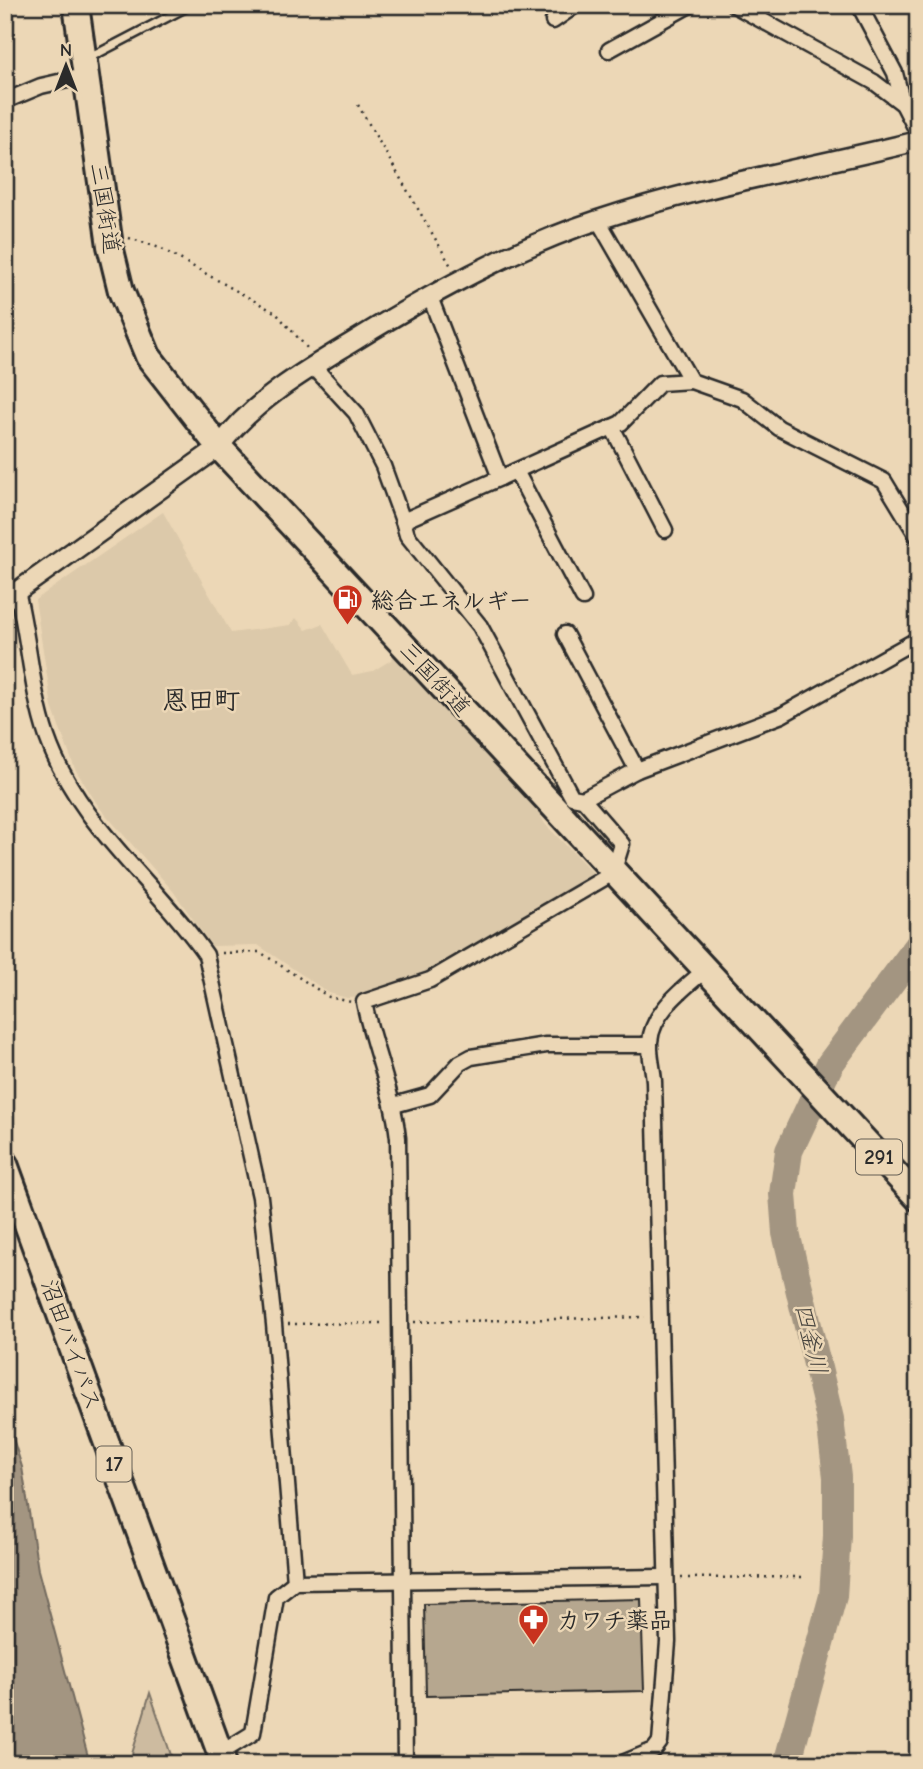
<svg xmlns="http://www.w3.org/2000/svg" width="923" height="1769" font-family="'Comic Neue','Klee One',sans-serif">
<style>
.built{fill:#dcc9aa}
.green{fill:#cdbba0;stroke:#7c7366;stroke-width:2}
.water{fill:#a39581;stroke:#736b5f;stroke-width:2}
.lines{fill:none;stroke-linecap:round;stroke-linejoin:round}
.river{stroke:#a39581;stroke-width:28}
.building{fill:#b6a78f;stroke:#2b2b2b;stroke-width:2}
.service-casing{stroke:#2b2b2b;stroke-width:12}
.minor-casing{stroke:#2b2b2b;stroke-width:19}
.tertiary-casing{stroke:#2b2b2b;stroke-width:23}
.trunk-casing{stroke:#2b2b2b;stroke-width:30}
.path{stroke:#2b2b2b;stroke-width:2.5;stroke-dasharray:2 5;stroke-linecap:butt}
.service{stroke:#ecd7b6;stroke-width:7}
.minor{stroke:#ecd7b6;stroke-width:14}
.tertiary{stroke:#ecd7b6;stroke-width:18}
.trunk{stroke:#ecd7b6;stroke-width:24}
.labels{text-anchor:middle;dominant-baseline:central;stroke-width:5;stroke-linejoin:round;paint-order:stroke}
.shield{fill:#ecd7b6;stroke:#655f55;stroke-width:2}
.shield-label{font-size:21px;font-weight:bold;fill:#2b2b2b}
.street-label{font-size:23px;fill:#2b2b2b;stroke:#ecd7b6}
.poi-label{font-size:23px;font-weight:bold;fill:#2b2b2b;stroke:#ecd7b6;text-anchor:start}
.water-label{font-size:24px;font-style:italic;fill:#494640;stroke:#ecd7b6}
.quarter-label{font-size:26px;font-weight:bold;fill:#2b2b2b;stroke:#ecd7b6}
</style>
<rect width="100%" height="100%" fill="#ecd7b6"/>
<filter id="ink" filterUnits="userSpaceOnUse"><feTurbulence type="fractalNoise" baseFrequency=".0143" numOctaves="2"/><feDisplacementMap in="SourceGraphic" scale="14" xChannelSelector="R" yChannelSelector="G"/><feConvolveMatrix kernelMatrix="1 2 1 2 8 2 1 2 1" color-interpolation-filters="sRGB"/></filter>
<g filter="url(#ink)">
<polygon class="built" points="163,512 231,633 290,625 296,618 306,630 322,624 352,675 373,671 391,660 396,652 526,787 545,824 599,879 429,977 366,997 347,998 329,993 258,945 212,946 173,891 99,807 75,769 52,707 35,600"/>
<polygon class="green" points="150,1693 174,1764 129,1764"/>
<polygon class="water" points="5,1413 22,1467 38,1570 90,1764 5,1764"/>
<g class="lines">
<polyline class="river" points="787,1764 833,1596 837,1536 837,1477 830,1419 786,1233 783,1194 789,1151 830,1064 918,946"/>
</g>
<polygon class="building" points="641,1599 644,1691 426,1696 424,1604"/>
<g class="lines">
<defs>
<polyline id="service" points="89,58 191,5"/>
<g id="minor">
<polyline points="734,5 874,82 903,104 918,133"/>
<polyline points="859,5 895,73 903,104"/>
<polyline points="553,21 576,5"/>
<polyline points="609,50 690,5"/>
<polyline points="5,101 41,86 85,76"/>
<polyline points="598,220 691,381 742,399 779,428 884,481 918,537"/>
<polyline points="430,297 500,478 621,423 660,383 691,381"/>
<polyline points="313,366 356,413 383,466 403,521"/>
<polyline points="612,427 665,530"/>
<polyline points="516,471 583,598"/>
<polyline points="500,478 403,521 407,535 480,626 572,797 583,799"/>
<path d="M17,591c12,48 14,99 30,146 30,87 108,144 159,218l54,242 14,127 21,258"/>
<polyline points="637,770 782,715 918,639"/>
<polyline points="394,1105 430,1095 460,1063 471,1057 546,1045 650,1045"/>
<polyline points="219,1754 253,1733 276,1597 295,1582 664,1577"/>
<path d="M405,1764l-7,-626c-5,-46 -25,-90 -34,-136l66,-22 183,-107 9,-29 -39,-45 54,-29 -72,-136"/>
<path d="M620,1764l34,-14 6,-8 8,-100 -14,-561c-1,-13 -5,-27 -4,-39 2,-30 33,-53 54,-71"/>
</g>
<path id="tertiary" d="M5,600l214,-153c33,-45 85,-76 132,-104 74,-46 165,-96 247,-123 102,-34 215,-53 320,-79"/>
<g id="trunk">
<polyline points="76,5 110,246 121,291 148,356 219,447 918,1198"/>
<polyline points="5,1164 224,1764"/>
</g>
</defs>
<use href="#service" class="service-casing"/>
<use href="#minor" class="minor-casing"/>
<use href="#tertiary" class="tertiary-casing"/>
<use href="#trunk" class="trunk-casing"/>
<g class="path">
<polyline points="358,105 451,266"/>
<polyline points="129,238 160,248 276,313 308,349"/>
<polyline points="222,953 260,952 329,997 351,1002"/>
<polyline points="414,1322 645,1317"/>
<polyline points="288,1324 386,1323"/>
<polyline points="681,1578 807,1577"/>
</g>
<use href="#service" class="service"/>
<use href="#minor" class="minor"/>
<use href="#tertiary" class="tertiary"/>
<use href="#trunk" class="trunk"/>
</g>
</g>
<defs>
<symbol id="fuel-pin" viewBox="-11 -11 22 30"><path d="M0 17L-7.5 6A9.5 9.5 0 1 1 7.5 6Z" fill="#c8321e" stroke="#ecd7b6"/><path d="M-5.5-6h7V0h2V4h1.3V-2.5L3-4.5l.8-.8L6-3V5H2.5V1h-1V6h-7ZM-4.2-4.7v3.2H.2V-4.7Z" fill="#fff"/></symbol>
<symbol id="pharmacy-pin" viewBox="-11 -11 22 30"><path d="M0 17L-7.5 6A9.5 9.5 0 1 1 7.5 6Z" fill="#c8321e" stroke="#ecd7b6"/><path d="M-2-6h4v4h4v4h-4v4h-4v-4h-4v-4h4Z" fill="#fff"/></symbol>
</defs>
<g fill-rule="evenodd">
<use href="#fuel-pin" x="330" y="582" width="35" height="47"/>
<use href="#pharmacy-pin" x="516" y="1602" width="35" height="47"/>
</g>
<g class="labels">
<g class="shield">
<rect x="856" y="1139.5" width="46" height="35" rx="5"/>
<rect x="96.5" y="1446.5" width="35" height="35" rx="5"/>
</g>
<g class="shield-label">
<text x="879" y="1157">291</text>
<text x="114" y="1464">17</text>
</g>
<g class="street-label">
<text transform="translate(105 208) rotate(81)">三国街道</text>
<text transform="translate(435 679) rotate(47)">三国街道</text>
<text transform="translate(71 1345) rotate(70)">沼田バイパス</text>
</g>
<g class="poi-label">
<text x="371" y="600">総合エネルギー</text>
<text x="557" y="1620">カワチ薬品</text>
</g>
<g class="water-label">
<text transform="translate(811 1339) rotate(77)">四釜川</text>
</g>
<g class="quarter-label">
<text x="201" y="701">恩田町</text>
</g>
</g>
<rect width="923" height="1769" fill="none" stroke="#ecd7b6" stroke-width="28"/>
<rect x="14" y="14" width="895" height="1741" fill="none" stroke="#2b2b2b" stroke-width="2.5" filter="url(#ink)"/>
<g transform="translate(66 66)" stroke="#ecd7b6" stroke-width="5" paint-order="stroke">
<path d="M0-5L12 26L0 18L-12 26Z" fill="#2b2b2b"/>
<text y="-10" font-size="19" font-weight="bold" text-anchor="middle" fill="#2b2b2b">N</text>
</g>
</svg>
